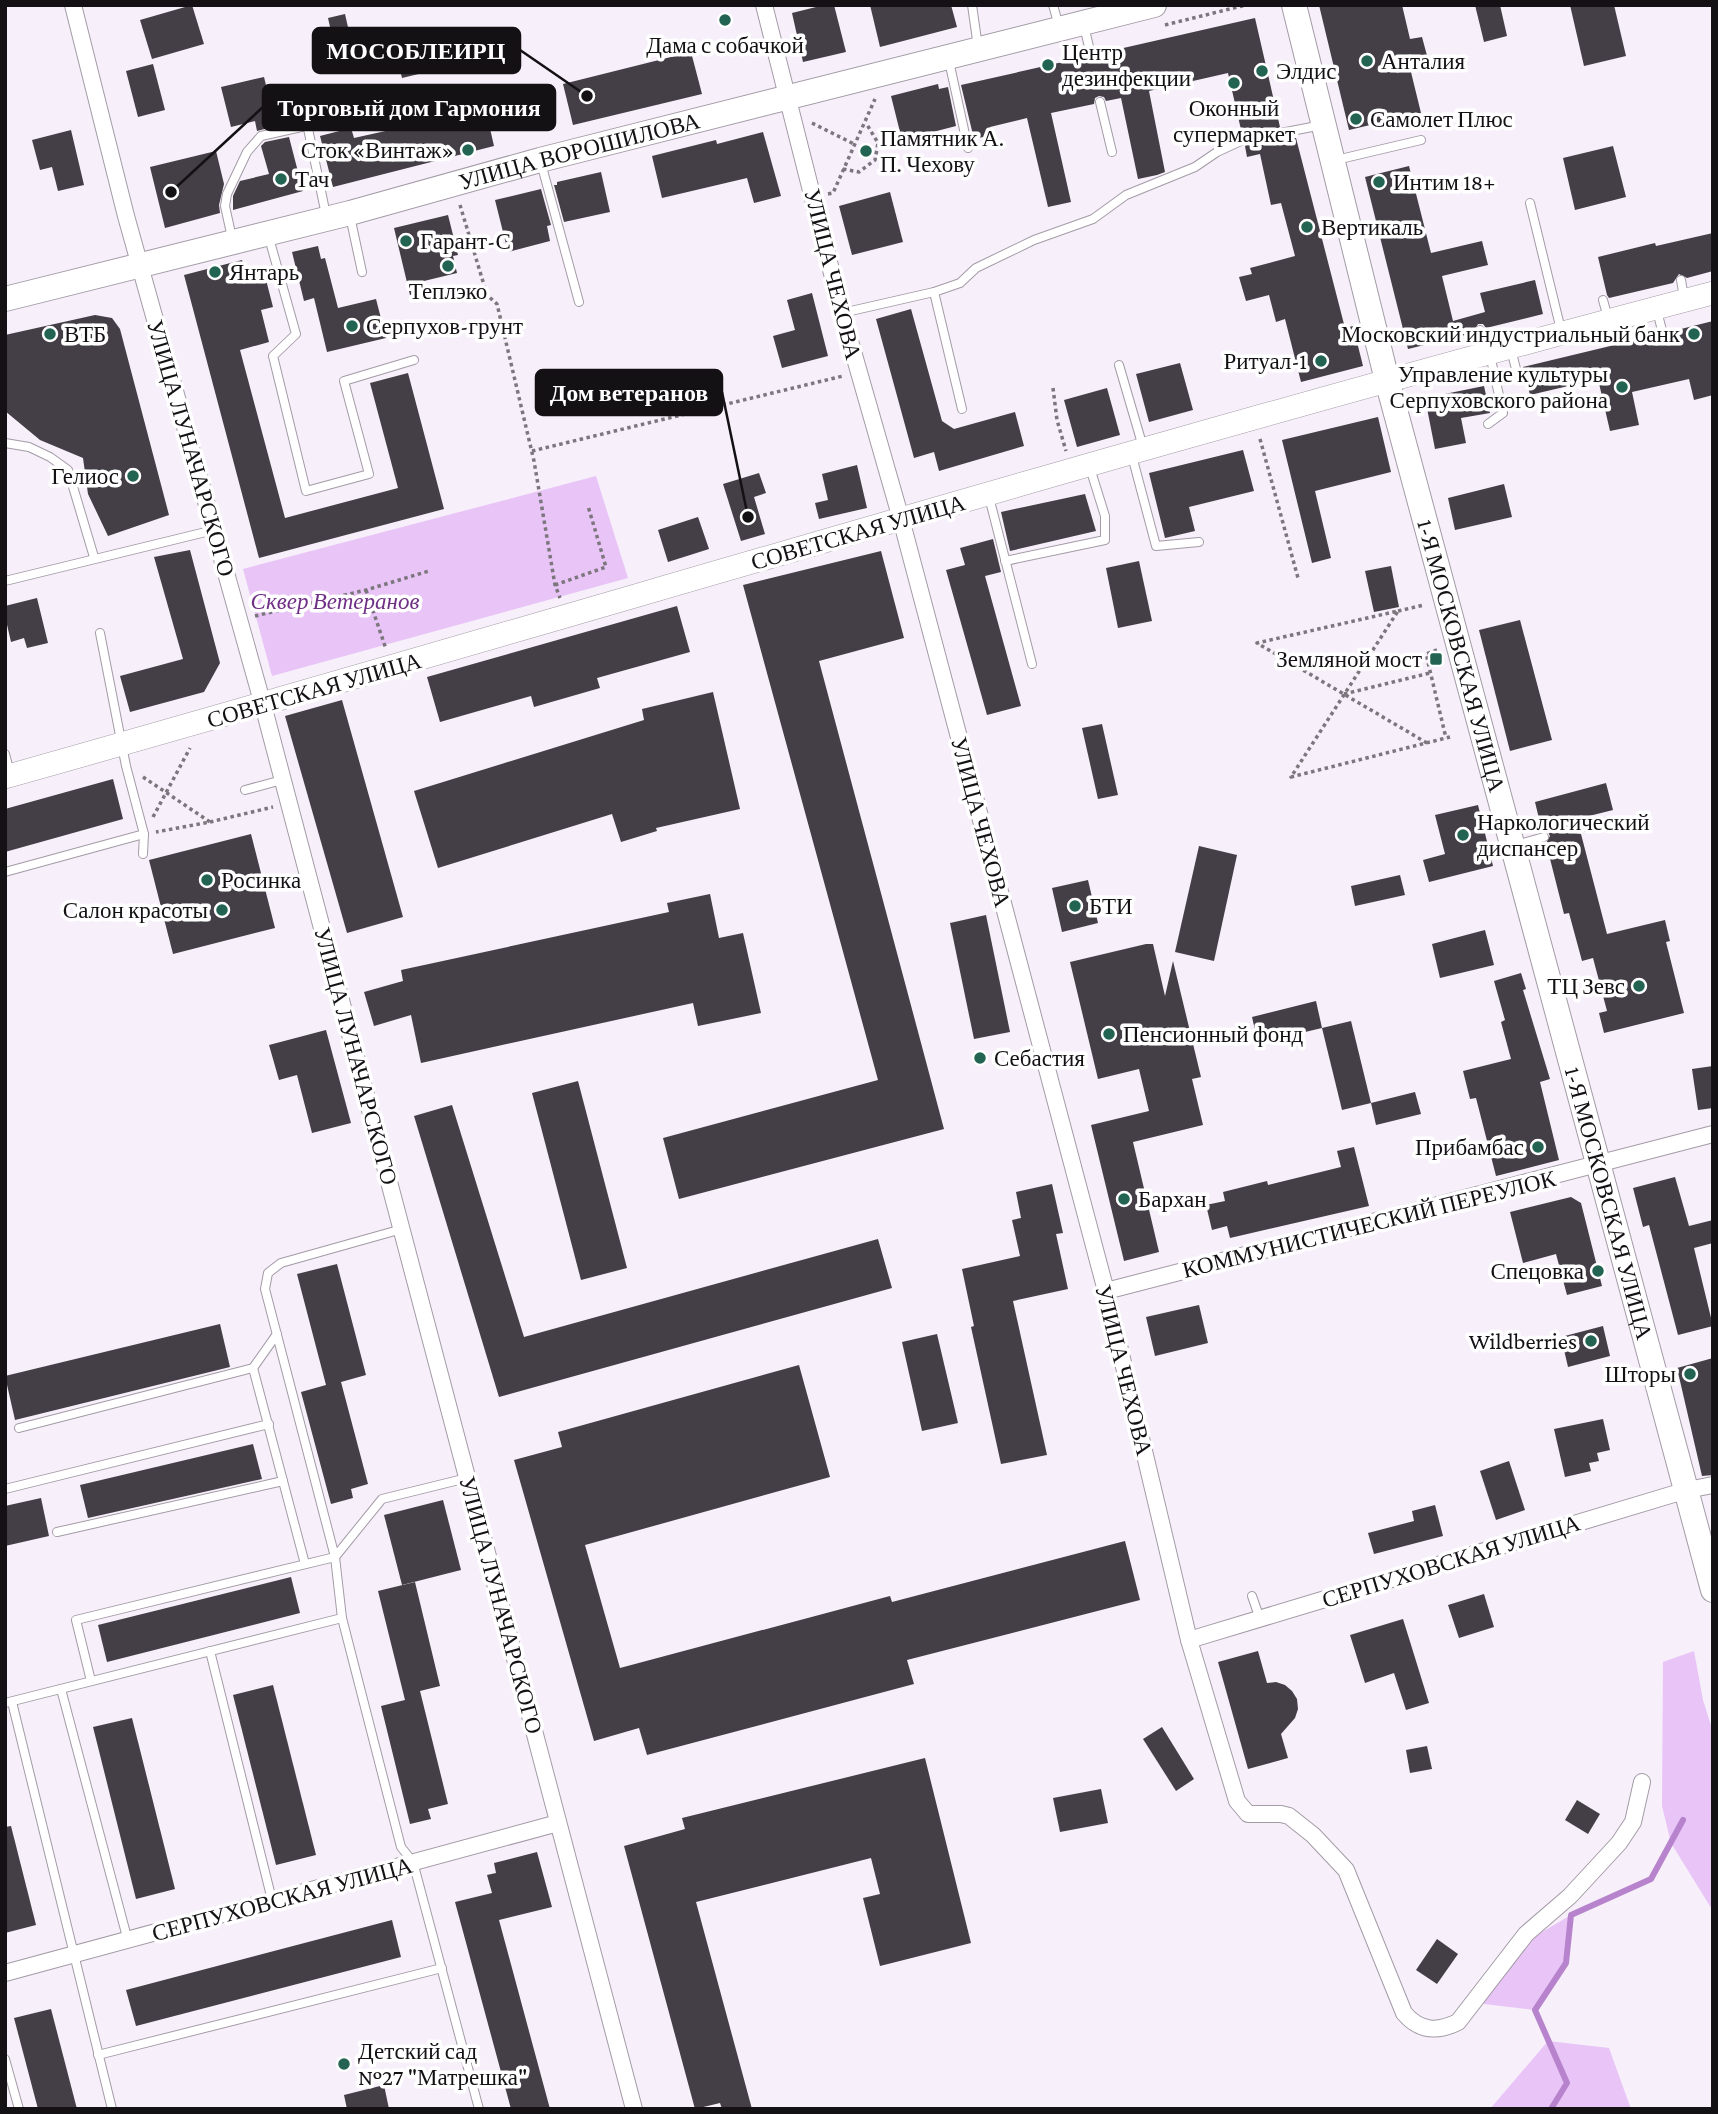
<svg xmlns="http://www.w3.org/2000/svg" width="1718" height="2114" font-family="'Crimson Pro',serif">
<style>
.green{fill:#e8c4f7}
.lines{fill:none;stroke-linecap:round;stroke-linejoin:round}
.stream{stroke:#b783cc;stroke-width:6}
.building{fill:#443e47}
.lane-casing{stroke:#a39ba6;stroke-width:10}
.street-casing{stroke:#a39ba6;stroke-width:18}
.secondary-casing{stroke:#a39ba6;stroke-width:24}
.primary-casing{stroke:#a39ba6;stroke-width:26}
.path{stroke:#7c767d;stroke-width:3.5;stroke-dasharray:3.5 3.5;stroke-linecap:butt}
.lane{stroke:#fff;stroke-width:8}
.street{stroke:#fff;stroke-width:16}
.secondary{stroke:#fff;stroke-width:23}
.primary{stroke:#fff;stroke-width:24}
.poi-dot{fill:#226352;stroke:#fff;stroke-width:2.5}
.labels{text-anchor:middle;dominant-baseline:central;stroke-width:7;stroke-linejoin:round;paint-order:stroke}
.poi-label{font-size:23px;fill:#141115;stroke:#fff;text-anchor:start}
.street-label{font-size:23px;fill:#141115;stroke:#fff}
.park-label{font-size:23px;font-style:italic;fill:#6f2f86;stroke:#fff}
.leader{fill:none;stroke:#141115;stroke-width:2.5}
.callout-dot{fill:#141115;stroke:#fff;stroke-width:2.5}
.callout{fill:#141115;stroke:#141115;stroke-width:2.5}
.callout-label{font-size:24px;text-anchor:middle;font-weight:bold;fill:#fff}
</style>
<rect width="100%" height="100%" fill="#f7effa"/>
<g class="green">
<polygon points="596,476 628,578 272,676 243,569"/>
<polygon points="1694,1651 1703,1700 1713,1732 1713,1911 1671,1843 1662,1806 1663,1662"/>
<polygon points="1571,1915 1566,1963 1535,2010 1476,2003 1523,1943"/>
<polygon points="1548,2041 1609,2048 1631,2109 1490,2109"/>
</g>
<g class="lines">
<polyline class="stream" points="1551,2109 1567,2083 1535,2010 1566,1963 1571,1915 1651,1879 1683,1820"/>
</g>
<g class="building">
<polygon points="192,5 204,44 152,59 140,20"/>
<polygon points="824,5 834,5 846,52 803,62 792,13"/>
<polygon points="870,5 951,5 957,27 880,47"/>
<polygon points="1319,5 1402,5 1410,39 1422,37 1429,63 1410,68 1421,113 1349,130"/>
<polygon points="1475,5 1500,5 1507,36 1484,42"/>
<polygon points="1570,5 1614,5 1626,56 1584,66"/>
<polygon points="345,14 354,54 337,58 328,18"/>
<polygon points="1255,18 1280,127 1275,130 1275,135 1283,141 1296,138 1345,328 1353,326 1363,366 1301,382 1285,319 1276,322 1269,295 1246,301 1239,277 1252,274 1250,268 1295,256 1281,203 1271,205 1260,154 1247,157 1245,146 1249,143 1249,138 1242,134 1228,73 1149,91 1165,172 1157,175 1138,179 1121,98 1106,101 1104,97 1099,96 1095,98 1094,104 1051,113 1071,202 1048,207 1027,118 990,127 992,135 974,139 961,85 1085,57 1092,61 1096,59 1097,54"/>
<polygon points="419,39 427,72 402,78 394,46"/>
<polygon points="691,52 702,94 573,125 563,84"/>
<polygon points="153,64 165,110 138,117 126,71"/>
<polygon points="264,77 276,126 257,131 255,121 231,127 221,87"/>
<polygon points="938,84 939,89 948,87 956,126 902,140 891,96"/>
<polygon points="451,98 456,118 486,111 494,146 333,187 320,136 351,128 354,138 390,130 388,119 434,109 432,102"/>
<polygon points="71,130 84,185 58,191 52,167 40,170 32,140"/>
<polygon points="763,132 781,196 754,203 747,178 662,198 652,156 716,140 717,144"/>
<polygon points="289,137 303,191 233,210 233,196 240,181 269,174 261,146 265,142"/>
<polygon points="1613,146 1626,197 1575,210 1563,158"/>
<polygon points="216,151 224,184 219,205 220,213 165,228 150,167"/>
<polygon points="1409,166 1431,253 1482,241 1488,265 1442,276 1453,321 1485,312 1480,293 1535,280 1543,314 1486,328 1483,324 1478,324 1473,333 1408,349 1365,177"/>
<polygon points="601,172 610,212 564,222 554,185 557,185 557,182"/>
<polygon points="541,189 551,225 547,226 550,241 508,252 495,200"/>
<polygon points="890,192 903,242 852,255 839,206"/>
<polygon points="448,215 458,255 453,256 457,273 424,281 427,291 410,295 394,228"/>
<polygon points="1713,233 1713,271 1687,278 1679,274 1673,283 1609,298 1607,295 1598,257 1655,243 1656,246"/>
<polygon points="318,246 321,259 325,258 338,308 376,299 386,338 327,352 314,298 304,301 292,252"/>
<polygon points="242,260 246,273 263,268 273,307 261,310 269,342 240,350 285,518 398,488 370,383 408,373 444,509 259,558 184,275"/>
<polygon points="812,293 828,356 782,368 773,336 795,330 787,300"/>
<polygon points="911,309 942,421 954,429 1015,412 1024,446 939,471 934,452 914,458 876,319"/>
<polygon points="95,315 112,318 120,329 169,515 108,536 88,494 83,458 40,440 5,411 5,335"/>
<polygon points="1713,321 1713,395 1694,400 1689,379 1632,392 1639,425 1610,431 1598,379 1530,395 1523,367 1656,335 1659,339 1664,340 1668,338 1669,332"/>
<polygon points="1180,363 1193,410 1149,422 1136,374"/>
<polygon points="1484,386 1490,413 1461,418 1466,443 1435,449 1425,398"/>
<polygon points="1107,388 1120,435 1077,447 1064,400"/>
<polygon points="1378,417 1391,472 1315,491 1331,558 1312,563 1282,440"/>
<polygon points="1243,450 1254,491 1189,507 1195,531 1165,538 1149,473"/>
<polygon points="857,465 867,508 819,519 815,503 828,500 822,474"/>
<polygon points="759,473 766,493 754,497 765,534 741,541 723,484"/>
<polygon points="1504,484 1512,517 1455,530 1448,498"/>
<polygon points="1085,494 1096,531 1010,551 1001,512"/>
<polygon points="698,517 709,549 668,562 658,530"/>
<polygon points="993,539 1001,572 985,576 1021,706 987,715 946,570 965,565 960,548"/>
<polygon points="190,550 220,663 204,692 130,712 120,676 183,659 154,557"/>
<polygon points="881,551 904,638 819,661 944,1129 679,1199 663,1138 878,1080 743,585"/>
<polygon points="1139,561 1152,621 1118,628 1106,568"/>
<polygon points="1391,566 1399,607 1374,612 1365,571"/>
<polygon points="37,598 48,643 27,648 24,638 11,642 5,616 5,606"/>
<polygon points="677,606 690,652 597,678 600,688 534,707 531,696 440,722 427,677"/>
<polygon points="1520,620 1552,740 1510,751 1479,630"/>
<polygon points="713,692 740,809 656,828 657,831 621,842 612,814 438,868 414,791 644,720 642,709"/>
<polygon points="342,700 403,917 347,933 285,716"/>
<polygon points="1102,724 1118,795 1098,799 1082,728"/>
<polygon points="113,779 123,819 5,852 5,809"/>
<polygon points="1606,783 1613,810 1577,819 1574,829 1576,833 1581,834 1607,934 1665,920 1670,941 1666,942 1684,1013 1604,1033 1599,1013 1607,1011 1593,958 1582,961 1569,913 1564,914 1546,843 1550,836 1548,832 1542,831 1535,802"/>
<polygon points="1478,805 1493,866 1429,882 1423,860 1445,854 1435,815"/>
<polygon points="251,834 275,928 173,954 149,860"/>
<polygon points="1199,846 1237,855 1214,961 1175,952"/>
<polygon points="1400,875 1405,895 1355,906 1351,886"/>
<polygon points="1088,880 1098,923 1062,932 1052,888"/>
<polygon points="710,894 719,938 743,933 761,1013 698,1026 693,1003 421,1063 411,1015 374,1026 364,992 403,981 401,970 669,912 667,903"/>
<polygon points="986,915 1010,1032 974,1039 950,923"/>
<polygon points="1485,930 1494,965 1440,978 1432,944"/>
<polygon points="1146,944 1153,944 1165,996 1173,961 1201,1077 1192,1079 1203,1125 1133,1142 1159,1252 1124,1261 1091,1125 1149,1111 1139,1069 1098,1079 1070,962"/>
<polygon points="1521,973 1526,989 1523,990 1550,1079 1540,1082 1559,1160 1496,1176 1476,1098 1470,1099 1463,1071 1511,1059 1501,1022 1505,1020 1494,981"/>
<polygon points="1316,1001 1322,1028 1258,1043 1252,1017"/>
<polygon points="1351,1021 1371,1103 1342,1110 1322,1028"/>
<polygon points="326,1030 351,1123 312,1133 297,1075 279,1080 269,1045"/>
<polygon points="1713,1066 1713,1108 1698,1110 1692,1069"/>
<polygon points="578,1081 627,1268 581,1280 532,1093"/>
<polygon points="1415,1092 1421,1114 1376,1125 1371,1103"/>
<polygon points="452,1105 524,1337 878,1239 892,1288 499,1397 414,1116"/>
<polygon points="1354,1147 1369,1206 1230,1238 1227,1226 1212,1230 1206,1205 1225,1201 1223,1192 1267,1181 1268,1185 1341,1167 1337,1151"/>
<polygon points="1675,1177 1689,1226 1713,1220 1713,1243 1694,1248 1713,1326 1678,1335 1649,1225 1643,1227 1633,1188"/>
<polygon points="1052,1184 1063,1233 1056,1234 1068,1289 1013,1301 1047,1455 1001,1464 971,1327 974,1326 962,1269 1020,1256 1012,1220 1021,1218 1016,1192"/>
<polygon points="1571,1197 1581,1203 1602,1286 1567,1295 1556,1254 1523,1263 1510,1212"/>
<polygon points="337,1264 366,1375 341,1382 368,1484 351,1489 353,1498 331,1504 301,1392 326,1385 297,1274"/>
<polygon points="1199,1305 1208,1343 1155,1356 1146,1317"/>
<polygon points="220,1324 230,1367 15,1420 5,1376"/>
<polygon points="1603,1326 1610,1356 1568,1367 1561,1337"/>
<polygon points="937,1334 958,1423 922,1431 902,1342"/>
<polygon points="1713,1358 1713,1475 1702,1476 1677,1368"/>
<polygon points="799,1365 830,1477 585,1545 620,1668 890,1596 892,1602 1125,1541 1140,1600 907,1660 914,1684 647,1755 639,1728 594,1741 514,1460 562,1447 558,1432"/>
<polygon points="1603,1419 1610,1450 1597,1453 1599,1461 1589,1463 1591,1471 1565,1477 1554,1429"/>
<polygon points="253,1444 262,1479 88,1518 80,1485"/>
<polygon points="1509,1461 1525,1510 1496,1520 1480,1471"/>
<polygon points="41,1498 49,1536 5,1546 5,1506"/>
<polygon points="443,1500 461,1570 402,1585 384,1515"/>
<polygon points="1435,1505 1443,1536 1374,1554 1368,1533 1414,1521 1412,1511"/>
<polygon points="291,1577 300,1613 107,1662 98,1625"/>
<polygon points="415,1582 440,1686 420,1691 448,1804 428,1809 431,1819 410,1824 381,1706 405,1700 378,1591"/>
<polygon points="1484,1594 1494,1627 1459,1638 1448,1605"/>
<polygon points="1403,1619 1429,1703 1406,1710 1394,1673 1365,1683 1350,1635"/>
<polygon points="1258,1651 1267,1683 1276,1682 1285,1685 1292,1691 1297,1699 1298,1709 1295,1718 1281,1734 1288,1758 1248,1769 1218,1662"/>
<polygon points="273,1685 316,1855 276,1865 233,1695"/>
<polygon points="132,1718 175,1889 136,1899 93,1727"/>
<polygon points="1162,1727 1194,1779 1176,1791 1143,1739"/>
<polygon points="1427,1746 1432,1769 1410,1773 1406,1750"/>
<polygon points="925,1758 971,1943 880,1966 863,1898 880,1894 871,1858 696,1902 752,2109 722,2109 720,2103 695,2109 624,1846 685,1829 682,1818"/>
<polygon points="1101,1789 1108,1823 1060,1832 1053,1798"/>
<polygon points="1577,1800 1600,1814 1588,1834 1565,1820"/>
<polygon points="11,1826 36,1925 5,1933 5,1827"/>
<polygon points="537,1852 552,1907 499,1920 550,2109 511,2109 455,1902 492,1893 487,1875 496,1873 494,1863"/>
<polygon points="392,1920 401,1957 136,2026 126,1990"/>
<polygon points="1437,1939 1458,1954 1437,1984 1416,1970"/>
<polygon points="51,2009 77,2109 38,2109 14,2018"/>
<polygon points="384,2085 389,2109 347,2109 344,2095"/>
</g>
<g class="lines">
<defs>
<g id="lane">
<polyline points="972,5 978,47"/>
<polyline points="1053,5 1059,26"/>
<polyline points="1084,26 1091,55"/>
<polyline points="949,61 968,148"/>
<polyline points="301,95 326,215"/>
<polyline points="1100,102 1112,152"/>
<polyline points="1281,133 1322,125"/>
<polyline points="1336,160 1421,140"/>
<polyline points="541,163 579,302"/>
<polyline points="1530,203 1561,330"/>
<polyline points="350,216 362,272"/>
<polyline points="232,238 225,206 227,194 247,152 261,136 306,126"/>
<polyline points="269,238 296,334 273,356 306,491 369,474 344,381 414,360"/>
<polyline points="1681,280 1684,298"/>
<polyline points="934,292 960,283 976,268 1034,240 1093,219 1126,195 1195,167 1217,152 1243,140"/>
<polyline points="1603,300 1608,318"/>
<polyline points="1657,311 1663,334"/>
<polyline points="842,313 934,292 962,409"/>
<polyline points="1480,330 1484,353"/>
<polyline points="1511,349 1516,369"/>
<polyline points="1119,365 1143,447"/>
<polyline points="1488,424 1503,413 1490,355"/>
<polyline points="5,443 29,447 50,457 68,470 94,557"/>
<polyline points="1132,456 1156,546 1199,542"/>
<polyline points="989,497 1032,664"/>
<polyline points="1005,561 1105,540 1105,516 1090,468"/>
<polyline points="5,581 214,530"/>
<polyline points="100,633 126,766 144,834 143,854"/>
<polyline points="5,754 10,773"/>
<polyline points="245,790 282,780"/>
<polyline points="1580,828 1610,821"/>
<polyline points="1516,845 1544,837"/>
<polyline points="5,872 144,834"/>
<polyline points="402,1229 281,1263 268,1273 265,1289 335,1557 342,1618 401,1847 413,1862 479,2109"/>
<polyline points="253,1368 277,1334"/>
<polyline points="19,1428 253,1368 305,1564"/>
<polyline points="5,1489 269,1424"/>
<polyline points="57,1532 283,1481"/>
<polyline points="1252,1596 1260,1619"/>
<polyline points="210,1651 272,1900"/>
<polyline points="91,1681 76,1620 335,1557 382,1499 467,1478"/>
<polyline points="61,1689 128,1941"/>
<polyline points="12,1702 112,2109"/>
<polyline points="5,1703 342,1618"/>
<polyline points="98,2055 442,1968"/>
<polyline points="5,2059 19,2109"/>
</g>
<g id="street">
<polyline points="73,5 126,216 263,705 634,2109"/>
<path d="M764,5l78,308 59,206 205,772 83,349 48,161 11,13h33l8,2 24,19 33,35 58,143c16,19 34,19 54,9l68,-88 44,-38 49,-53 14,-21 9,-40"/>
<polyline points="1106,1291 1713,1134"/>
<polyline points="1189,1640 1687,1490 1713,1485"/>
<polyline points="5,1973 558,1823"/>
</g>
<path id="secondary" d="M5,777c570,-160 1136,-334 1708,-484"/>
<g id="primary">
<path id="s1" d="M1294,5l93,375 326,1210"/>
<path id="s2" d="M5,299l345,-86 190,-53 614,-155"/>
</g>
</defs>
<use href="#lane" class="lane-casing"/>
<use href="#street" class="street-casing"/>
<use href="#secondary" class="secondary-casing"/>
<use href="#primary" class="primary-casing"/>
<g class="path">
<polyline points="1165,25 1246,5"/>
<polyline points="812,123 854,144"/>
<polyline points="843,169 859,172 875,160 878,143 866,123"/>
<polyline points="828,194 833,193 875,99"/>
<polyline points="460,205 487,295 497,304 534,461 555,585 560,598"/>
<polyline points="1053,388 1057,420 1066,451"/>
<polyline points="1260,439 1298,578"/>
<polyline points="532,451 843,376"/>
<polyline points="555,585 606,567 588,506"/>
<polyline points="366,590 386,649"/>
<polyline points="1398,611 1424,605"/>
<polyline points="255,616 366,590 429,571"/>
<polyline points="1437,650 1426,654 1446,738"/>
<polyline points="1344,694 1430,673"/>
<polyline points="1427,743 1257,643 1398,611 1291,777 1450,737"/>
<polyline points="143,777 210,822 156,832"/>
<polyline points="153,817 190,748"/>
<polyline points="210,822 273,807"/>
</g>
<use href="#lane" class="lane"/>
<use href="#street" class="street"/>
<use href="#secondary" class="secondary"/>
<use href="#primary" class="primary"/>
</g>
<g class="poi-dot">
<circle cx="725" cy="20" r="7"/>
<circle cx="1367" cy="61" r="7"/>
<circle cx="1048" cy="65" r="7"/>
<circle cx="1262" cy="71" r="7"/>
<circle cx="1234" cy="83" r="7"/>
<circle cx="1356" cy="119" r="7"/>
<circle cx="468" cy="150" r="7"/>
<circle cx="866" cy="151" r="7"/>
<circle cx="281" cy="179" r="7"/>
<circle cx="1379" cy="182" r="7"/>
<circle cx="1307" cy="227" r="7"/>
<circle cx="406" cy="241" r="7"/>
<circle cx="448" cy="266" r="7"/>
<circle cx="215" cy="272" r="7"/>
<circle cx="352" cy="326" r="7"/>
<circle cx="50" cy="334" r="7"/>
<circle cx="1694" cy="334" r="7"/>
<circle cx="1321" cy="361" r="7"/>
<circle cx="1622" cy="387" r="7"/>
<circle cx="133" cy="476" r="7"/>
<rect x="1429" y="652" width="14" height="14" rx="3.5"/>
<circle cx="1463" cy="835" r="7"/>
<circle cx="207" cy="880" r="7"/>
<circle cx="1075" cy="906" r="7"/>
<circle cx="222" cy="910" r="7"/>
<circle cx="1639" cy="986" r="7"/>
<circle cx="1109" cy="1034" r="7"/>
<circle cx="980" cy="1058" r="7"/>
<circle cx="1538" cy="1147" r="7"/>
<circle cx="1124" cy="1199" r="7"/>
<circle cx="1598" cy="1271" r="7"/>
<circle cx="1591" cy="1341" r="7"/>
<circle cx="1690" cy="1374" r="7"/>
<circle cx="344" cy="2064" r="7"/>
</g>
<g class="labels">
<g class="poi-label">
<text x="725" y="45" text-anchor="middle">Дама с собачкой</text>
<text x="1062" y="52">Центр<tspan x="1062" dy="26">дезинфекции</tspan></text>
<text x="1381" y="61">Анталия</text>
<text x="1276" y="71">Элдис</text>
<text x="1234" y="108" text-anchor="middle">Оконный<tspan x="1234" dy="26">супермаркет</tspan></text>
<text x="1370" y="119">Самолет Плюс</text>
<text x="880" y="138">Памятник А.<tspan x="880" dy="26">П. Чехову</tspan></text>
<text x="454" y="150" text-anchor="end">Сток «Винтаж»</text>
<text x="295" y="179">Тач</text>
<text x="1393" y="182">Интим 18+</text>
<text x="1321" y="227">Вертикаль</text>
<text x="420" y="241">Гарант-С</text>
<text x="229" y="272">Янтарь</text>
<text x="448" y="291" text-anchor="middle">Теплэко</text>
<text x="366" y="326">Серпухов-грунт</text>
<text x="64" y="334">ВТБ</text>
<text x="1680" y="334" text-anchor="end">Московский индустриальный банк</text>
<text x="1307" y="361" text-anchor="end">Ритуал-1</text>
<text x="1608" y="374" text-anchor="end">Управление культуры<tspan x="1608" dy="26">Серпуховского района</tspan></text>
<text x="119" y="476" text-anchor="end">Гелиос</text>
<text x="1422" y="659" text-anchor="end">Земляной мост</text>
<text x="1477" y="822">Наркологический<tspan x="1477" dy="26">диспансер</tspan></text>
<text x="221" y="880">Росинка</text>
<text x="1089" y="906">БТИ</text>
<text x="208" y="910" text-anchor="end">Салон красоты</text>
<text x="1625" y="986" text-anchor="end">ТЦ Зевс</text>
<text x="1123" y="1034">Пенсионный фонд</text>
<text x="994" y="1058">Себастия</text>
<text x="1524" y="1147" text-anchor="end">Прибамбас</text>
<text x="1138" y="1199">Бархан</text>
<text x="1584" y="1271" text-anchor="end">Спецовка</text>
<text x="1577" y="1341" text-anchor="end">Wildberries</text>
<text x="1676" y="1374" text-anchor="end">Шторы</text>
<text x="358" y="2051">Детский сад<tspan x="358" dy="26">№27 "Матрешка"</tspan></text>
</g>
<g class="street-label">
<text stroke="none"><textPath href="#s2" startOffset="593">УЛИЦА ВОРОШИЛОВА</textPath></text>
<text transform="translate(833 274) rotate(76)">УЛИЦА ЧЕХОВА</text>
<text transform="translate(191 448) rotate(74)">УЛИЦА ЛУНАЧАРСКОГО</text>
<text transform="translate(858 532) rotate(-16)">СОВЕТСКАЯ УЛИЦА</text>
<text stroke="none"><textPath href="#s1" startOffset="672">1-Я МОСКОВСКАЯ УЛИЦА</textPath></text>
<text transform="translate(314 690) rotate(-16)">СОВЕТСКАЯ УЛИЦА</text>
<text transform="translate(981 822) rotate(75)">УЛИЦА ЧЕХОВА</text>
<text transform="translate(356 1056) rotate(75)">УЛИЦА ЛУНАЧАРСКОГО</text>
<text stroke="none"><textPath href="#s1" startOffset="1239">1-Я МОСКОВСКАЯ УЛИЦА</textPath></text>
<text transform="translate(1369 1224) rotate(-14)">КОММУНИСТИЧЕСКИЙ ПЕРЕУЛОК</text>
<text transform="translate(1124 1370) rotate(76)">УЛИЦА ЧЕХОВА</text>
<text transform="translate(1451 1561) rotate(-17)">СЕРПУХОВСКАЯ УЛИЦА</text>
<text transform="translate(501 1605) rotate(75)">УЛИЦА ЛУНАЧАРСКОГО</text>
<text transform="translate(282 1899) rotate(-15)">СЕРПУХОВСКАЯ УЛИЦА</text>
</g>
<g class="park-label">
<text x="335" y="601">Сквер Ветеранов</text>
</g>
</g>
<path class="leader" d="M587 96L520 50M171 192L263 107M748 517L722 392"/>
<g class="callout-dot">
<circle cx="587" cy="96" r="7"/>
<circle cx="171" cy="192" r="7"/>
<circle cx="748" cy="517" r="7"/>
</g>
<g class="callout">
<rect x="313" y="28" width="207" height="45" rx="7"/>
<rect x="263" y="85" width="292" height="45" rx="7"/>
<rect x="536" y="370" width="186" height="45" rx="7"/>
</g>
<g class="callout-label">
<text x="416" y="59">МОСОБЛЕИРЦ</text>
<text x="409" y="116">Торговый дом Гармония</text>
<text x="629" y="401">Дом ветеранов</text>
</g>
<rect width="1718" height="2114" fill="none" stroke="#141115" stroke-width="14"/>
</svg>
